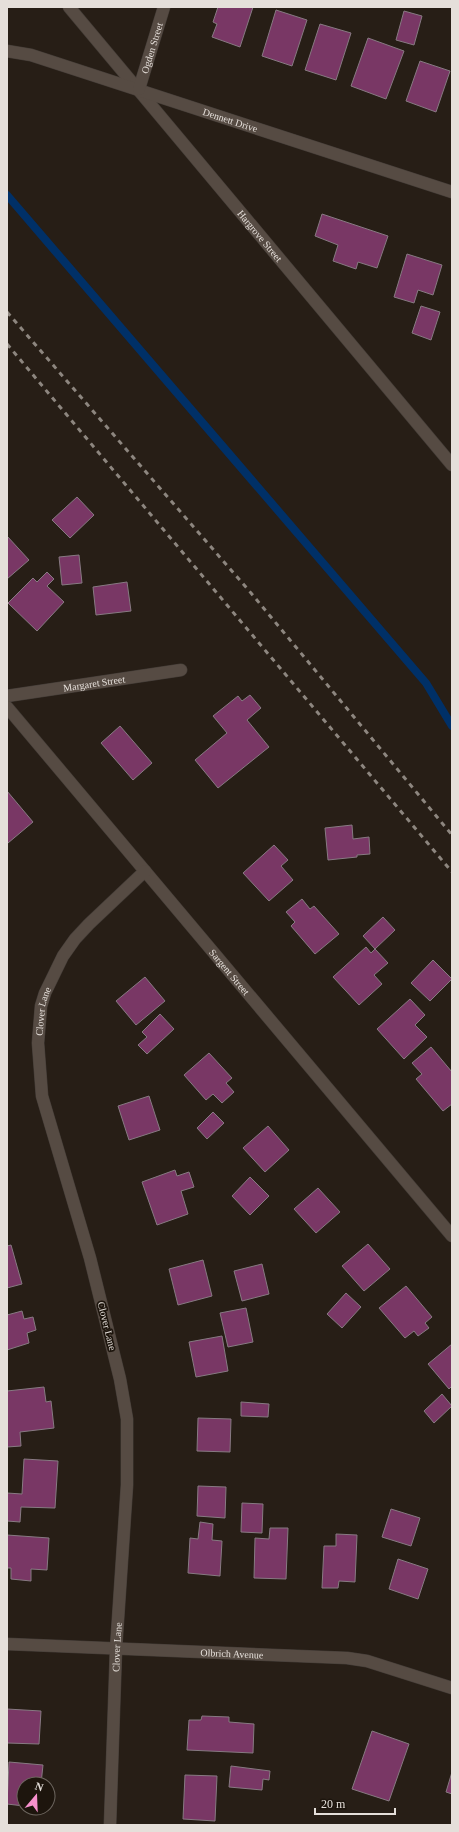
<svg xmlns="http://www.w3.org/2000/svg" width="459" height="1832" font-family="'Times New Roman',serif">
<style>
.lines{fill:none;stroke-linecap:round;stroke-linejoin:round}
.stream{stroke:#003067;stroke-width:8}
.building{fill:#793765;stroke:#877a82}
.minor-casing{stroke:#433c37;stroke-width:13}
.minor{stroke:#564b43;stroke-width:12}
.rail{stroke:#8d867f;stroke-width:3;stroke-dasharray:5 5;stroke-linecap:butt}
.labels{text-anchor:middle;dominant-baseline:central;stroke-width:3.5;stroke-linejoin:round;paint-order:stroke}
.street-label{font-size:10px;fill:#e5dfda;stroke:#1d150d}
</style>
<rect width="100%" height="100%" fill="#271e16"/>
<g class="lines">
<polyline class="stream" points="7,195 426,683 452,726"/>
</g>
<g class="building">
<polygon points="218,7 253,7 240,47 212,37 217,24 213,22"/>
<polygon points="276,10 307,20 292,66 262,56"/>
<polygon points="404,11 422,16 414,45 396,40"/>
<polygon points="320,24 351,33 336,80 305,70"/>
<polygon points="368,38 404,51 386,99 351,86"/>
<polygon points="420,61 450,71 436,112 406,101"/>
<polygon points="322,214 388,236 377,268 358,262 356,269 333,261 338,245 315,236"/>
<polygon points="407,254 442,265 433,295 418,290 414,303 394,297"/>
<polygon points="421,306 440,312 431,340 412,333"/>
<polygon points="77,497 94,515 70,538 52,520"/>
<polygon points="7,536 29,560 7,579"/>
<polygon points="79,555 82,583 62,585 59,557"/>
<polygon points="47,572 54,579 47,586 64,602 37,631 8,603 33,578 37,582"/>
<polygon points="127,582 131,611 96,615 93,587"/>
<polygon points="250,695 261,708 247,720 269,747 218,788 195,760 227,733 213,716 238,696 242,701"/>
<polygon points="120,726 152,763 133,780 101,743"/>
<polygon points="7,791 33,822 8,843 7,842"/>
<polygon points="352,825 353,839 369,837 370,854 357,855 357,857 328,860 325,828"/>
<polygon points="274,845 288,860 281,866 293,880 269,901 243,873"/>
<polygon points="302,899 310,909 314,906 339,934 315,954 291,926 295,922 286,912"/>
<polygon points="383,917 395,930 375,949 363,936"/>
<polygon points="366,947 371,953 375,949 388,963 374,975 382,984 359,1005 333,977"/>
<polygon points="433,960 452,979 430,1001 411,983"/>
<polygon points="145,977 165,1001 136,1025 116,1001"/>
<polygon points="410,999 425,1015 415,1025 427,1037 404,1059 377,1029"/>
<polygon points="160,1014 174,1029 147,1054 138,1045 147,1037 142,1032"/>
<polygon points="431,1047 452,1072 452,1104 443,1111 416,1079 422,1074 412,1063"/>
<polygon points="209,1053 232,1078 226,1083 234,1092 222,1103 213,1094 206,1100 184,1075"/>
<polygon points="149,1096 160,1130 129,1140 118,1106"/>
<polygon points="213,1112 224,1123 207,1139 197,1128"/>
<polygon points="268,1126 289,1150 265,1172 243,1148"/>
<polygon points="175,1170 177,1176 189,1172 194,1187 181,1191 188,1214 157,1225 142,1182"/>
<polygon points="250,1177 269,1196 250,1215 232,1196"/>
<polygon points="318,1188 340,1212 316,1233 294,1209"/>
<polygon points="368,1244 390,1269 364,1291 342,1266"/>
<polygon points="11,1245 22,1284 7,1288 7,1246"/>
<polygon points="203,1260 212,1296 178,1305 169,1269"/>
<polygon points="262,1264 269,1294 242,1301 234,1271"/>
<polygon points="406,1286 432,1317 425,1323 429,1328 418,1336 414,1331 405,1338 379,1308"/>
<polygon points="346,1293 361,1307 342,1328 327,1314"/>
<polygon points="246,1308 253,1342 228,1347 220,1313"/>
<polygon points="22,1311 24,1319 33,1317 36,1330 27,1333 29,1343 7,1350 7,1315"/>
<polygon points="222,1336 228,1371 196,1377 189,1342"/>
<polygon points="452,1344 452,1386 449,1389 428,1364"/>
<polygon points="44,1387 46,1402 51,1401 54,1428 20,1432 21,1446 7,1447 7,1391"/>
<polygon points="442,1394 452,1406 434,1423 424,1411"/>
<polygon points="241,1402 269,1404 268,1417 241,1416"/>
<polygon points="198,1418 231,1419 230,1452 197,1451"/>
<polygon points="24,1459 58,1461 55,1508 21,1507 20,1522 7,1521 7,1493 22,1494"/>
<polygon points="198,1486 226,1487 225,1518 197,1516"/>
<polygon points="242,1503 263,1504 262,1533 241,1532"/>
<polygon points="391,1509 420,1518 411,1546 382,1537"/>
<polygon points="200,1522 213,1524 212,1540 222,1541 220,1576 188,1573 190,1538 198,1539"/>
<polygon points="270,1528 288,1528 286,1579 254,1578 255,1538 269,1539"/>
<polygon points="336,1534 357,1535 355,1582 339,1581 338,1588 322,1588 324,1546 336,1546"/>
<polygon points="7,1535 49,1538 47,1570 31,1569 31,1581 11,1579 11,1568 7,1568"/>
<polygon points="398,1559 428,1569 418,1599 389,1589"/>
<polygon points="7,1709 41,1711 39,1744 7,1743"/>
<polygon points="202,1716 229,1717 229,1722 254,1724 253,1753 187,1750 189,1720 201,1720"/>
<polygon points="372,1731 409,1744 389,1801 352,1789"/>
<polygon points="9,1762 43,1765 41,1784 24,1784 24,1806 7,1804"/>
<polygon points="231,1766 270,1771 269,1780 263,1779 262,1790 229,1787"/>
<polygon points="452,1772 452,1794 446,1792"/>
<polygon points="185,1775 217,1776 215,1821 183,1819"/>
</g>
<g class="lines">
<defs>
<g id="minor">
<path id="s1" d="M69,7l383,458"/>
<path id="s2" d="M7,51l24,4 421,137"/>
<path id="s3" d="M139,89l25,-82"/>
<path id="s4" d="M7,696l174,-26"/>
<path id="s5" d="M7,707l445,529"/>
<path id="s6" d="M7,1644l340,14 20,3 85,27"/>
<path id="s7" d="M110,1825l6,-176 11,-164v-66l-7,-40 -30,-121 -48,-162 -4,-53 3,-37 4,-13 18,-37 12,-17 14,-15 56,-53"/>
</g>
</defs>
<use href="#minor" class="minor-casing"/>
<use href="#minor" class="minor"/>
<g class="rail">
<polyline points="7,312 251,593 452,835"/>
<polyline points="7,344 452,872"/>
</g>
</g>
<g class="labels">
<g class="street-label">
<text stroke="none"><textPath href="#s3" startOffset="43">Ogden Street</textPath></text>
<text stroke="none"><textPath href="#s2" startOffset="234">Dennett Drive</textPath></text>
<text stroke="none"><textPath href="#s1" startOffset="298">Hargrove Street</textPath></text>
<text stroke="none"><textPath href="#s4" startOffset="88">Margaret Street</textPath></text>
<text stroke="none"><textPath href="#s5" startOffset="346">Sargent Street</textPath></text>
<text stroke="none"><textPath href="#s7" startOffset="826">Clover Lane</textPath></text>
<text transform="translate(107 1326) rotate(76)">Clover Lane</text>
<text stroke="none"><textPath href="#s7" startOffset="178">Clover Lane</textPath></text>
<text stroke="none"><textPath href="#s6" startOffset="225">Olbrich Avenue</textPath></text>
</g>
</g>
<rect width="459" height="1832" fill="none" stroke="#e5dfda" stroke-width="16"/>
<g transform="translate(36 1796) rotate(19)"><circle r="19" fill="#1d150d" stroke="#6d665f"/>
<path d="M0-3L7 15L0 10L-7 15Z" fill="#f790cd"/>
<text y="-6" font-size="11" font-weight="bold" text-anchor="middle" fill="#e5dfda">N</text>
</g>
<path d="M315 1808v6h80v-6" fill="none" stroke="#e5dfda" stroke-width="2"/>
<text x="321" y="1808" font-size="12" fill="#e5dfda" stroke="#1d150d" stroke-width="3" paint-order="stroke">20 m</text>
</svg>
